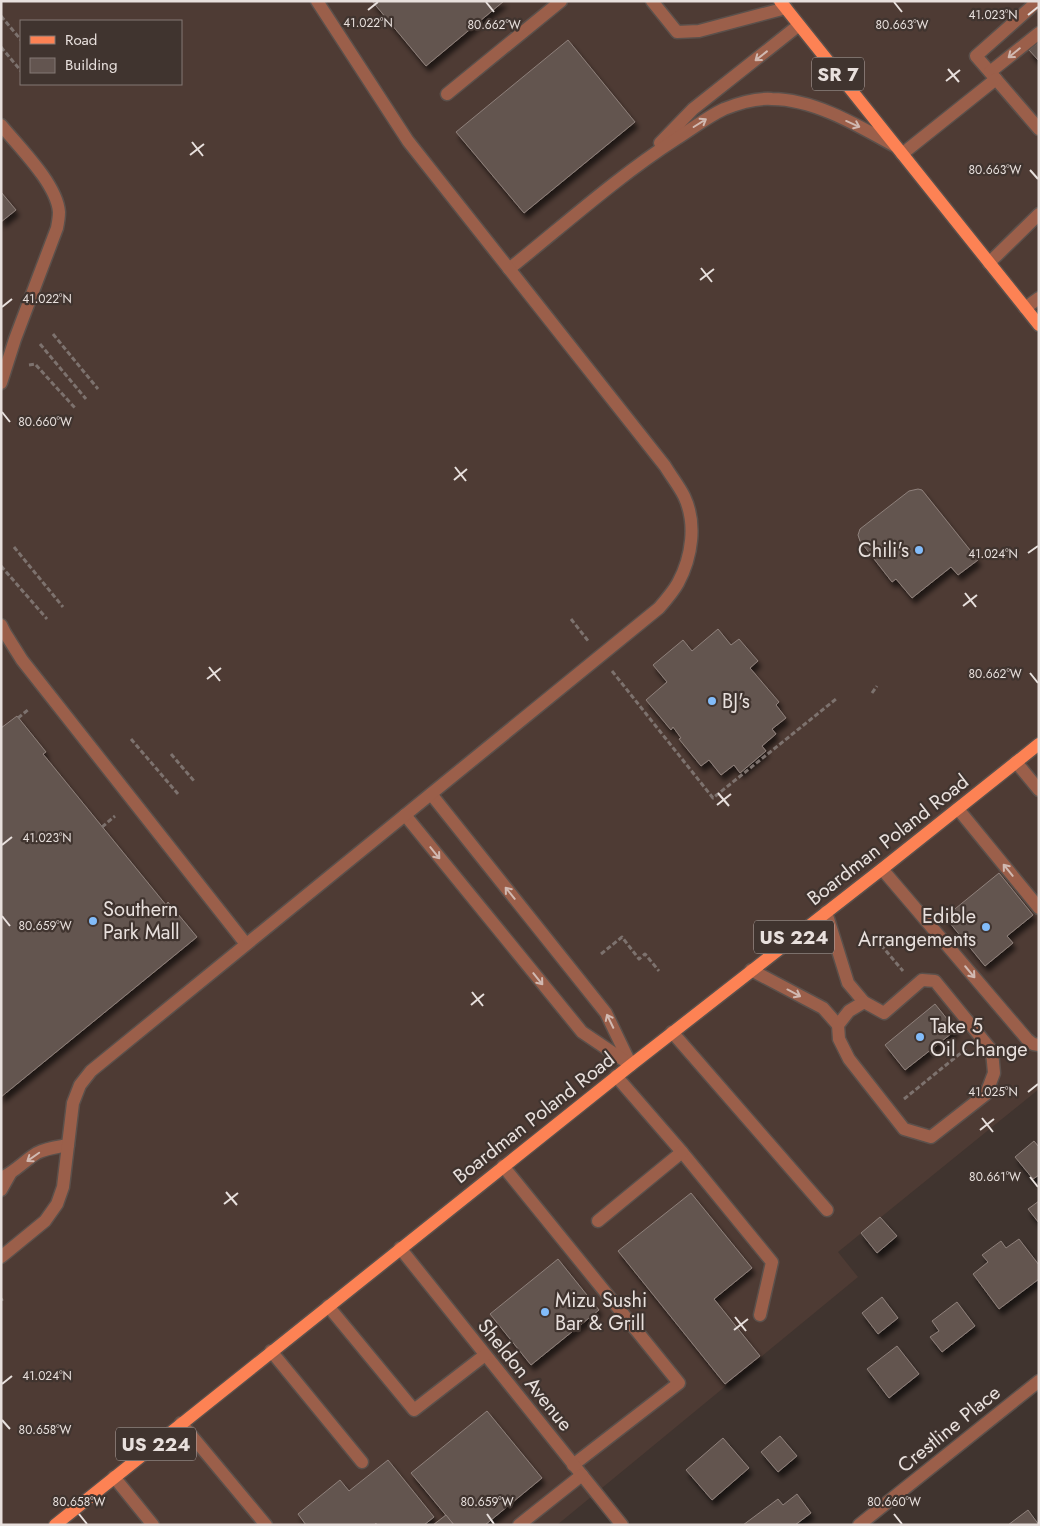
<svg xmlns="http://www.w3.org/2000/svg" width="1040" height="1526" font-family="Jost,sans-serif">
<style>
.built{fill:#4e3b34;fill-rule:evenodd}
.building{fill:#635550;stroke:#8f817b;filter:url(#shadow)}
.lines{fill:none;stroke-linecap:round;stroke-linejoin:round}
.minor-casing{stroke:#5b504b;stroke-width:15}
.major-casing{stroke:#5b504b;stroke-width:15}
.path{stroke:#7d726e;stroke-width:3;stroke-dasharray:5 2.5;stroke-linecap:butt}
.minor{stroke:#9b5f4a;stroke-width:12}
.major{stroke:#fd8254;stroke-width:12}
.oneway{stroke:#d1b9b1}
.ticks{fill:none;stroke:#e8e0dd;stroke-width:2}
.poi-dot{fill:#82bcfa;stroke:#40342f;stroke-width:2}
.labels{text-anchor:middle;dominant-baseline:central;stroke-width:4.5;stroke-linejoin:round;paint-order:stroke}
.shield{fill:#40342f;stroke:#b6aca9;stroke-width:1}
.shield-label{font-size:19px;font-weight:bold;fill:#e8e0dd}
.poi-label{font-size:20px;fill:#e8e0dd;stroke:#40342f;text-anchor:start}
.street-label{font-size:20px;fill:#e8e0dd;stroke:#40342f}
.ticks-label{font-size:12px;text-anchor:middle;fill:#e8e0dd;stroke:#40342f;stroke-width:4.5;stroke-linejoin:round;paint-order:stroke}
</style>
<defs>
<filter id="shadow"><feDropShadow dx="3" dy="5.5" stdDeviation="2.5" flood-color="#0009"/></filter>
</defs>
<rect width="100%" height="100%" fill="#40342f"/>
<path class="built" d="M1,1h1038v1088l-201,163 20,25 -301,248h-556zM21,21h160v63h-160z"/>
<g class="building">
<polygon points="372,1 504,1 426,66"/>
<polygon points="568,40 635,122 524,213 456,132"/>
<polygon points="1039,42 1039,61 1029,50"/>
<polygon points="1,192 16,210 1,222"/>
<polygon points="918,489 922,490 978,560 958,575 951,567 912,598 896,579 892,582 860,541 858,535 860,529 909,491"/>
<polygon points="718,629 731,645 739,639 758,661 750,668 779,702 776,705 786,718 772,729 776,734 762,746 766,751 740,773 734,765 721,775 709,760 701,766 679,739 681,738 673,727 671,730 646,700 667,682 653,665 683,640 692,651"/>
<polygon points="17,716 46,752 43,754 166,905 168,902 197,937 1,1097 1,728"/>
<polygon points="999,873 1033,915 1007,936 1013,943 985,966 945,917"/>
<polygon points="935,1004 956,1030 905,1070 885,1045"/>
<polygon points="1034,1141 1039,1147 1039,1175 1033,1179 1015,1157"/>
<polygon points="691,1193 752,1268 714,1299 760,1356 725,1384 618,1251"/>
<polygon points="1039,1201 1039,1223 1028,1209"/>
<polygon points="880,1217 897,1236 877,1253 861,1233"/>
<polygon points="1019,1239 1039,1265 1039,1279 999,1309 973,1274 988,1262 982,1255 1001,1241 1006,1248"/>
<polygon points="558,1259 599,1310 531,1365 490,1314"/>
<polygon points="882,1297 898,1318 878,1334 862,1313"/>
<polygon points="957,1302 975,1326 942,1352 930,1337 939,1331 932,1321"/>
<polygon points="897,1346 919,1374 889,1398 867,1369"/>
<polygon points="487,1411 542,1478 485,1525 454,1525 411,1473"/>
<polygon points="780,1436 797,1456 778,1472 761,1452"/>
<polygon points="723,1438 749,1468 712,1500 686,1470"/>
<polygon points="388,1460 434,1517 424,1525 377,1525 376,1523 374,1525 306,1525 298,1514 340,1480 349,1491"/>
<polygon points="797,1494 811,1513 795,1525 743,1525 778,1499 783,1505"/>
<polygon points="1028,1510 1039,1525 1008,1525"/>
<polygon points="446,1515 454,1525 433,1525"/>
</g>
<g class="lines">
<defs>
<g id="minor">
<polyline points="652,1 677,32 699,31 786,8"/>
<polyline points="1038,1 976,56 1039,129"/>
<polyline points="990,72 1039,33"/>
<polyline points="447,94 561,1"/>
<path d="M1,125c18,22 56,59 58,87 0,5 -1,11 -2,16l-42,111 -14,44"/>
<polyline points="660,143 693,109 799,25"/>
<polyline points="902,154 996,79"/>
<polyline points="989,263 1039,214"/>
<path d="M509,269c55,-44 108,-92 167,-130 16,-10 31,-22 48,-30 15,-6 33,-11 48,-10 42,0 87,27 123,47"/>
<polyline points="1025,308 1039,298"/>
<polyline points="1,625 5,633 22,660 246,944"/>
<polyline points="1016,762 1039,790"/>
<polyline points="431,794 606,1013 631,1065"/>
<polyline points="958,809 1039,908"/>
<polyline points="405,815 582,1032 631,1065"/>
<polyline points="882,869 1027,1039 1033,1044 1039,1045"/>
<polyline points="826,912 848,983 864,1002"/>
<polyline points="751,970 823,1008 838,1025"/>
<polygon points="922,980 935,981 992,1051 994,1073 986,1094 931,1137 904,1129 849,1059 839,1039 838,1025 849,1011 864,1002 884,1013"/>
<polyline points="672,1032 827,1210"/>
<polyline points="616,1076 682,1152 772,1262 760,1315"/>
<polyline points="503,1166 679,1383 573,1465"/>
<path d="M1,1178c14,-6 24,-18 36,-25 10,-5 21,-6 31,-8"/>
<polyline points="1,1190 10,1174"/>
<polyline points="598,1221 682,1152"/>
<polyline points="400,1248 622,1525"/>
<path d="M1,1257l44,-36 12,-17 6,-17 10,-84 7,-18 11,-14 568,-463c7,-8 14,-16 19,-25 14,-26 19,-60 6,-87 -5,-10 -13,-20 -19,-30l-257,-325 -91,-140"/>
<polyline points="328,1306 414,1410 485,1355"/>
<polyline points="271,1351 362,1462"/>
<polyline points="181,1423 266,1525"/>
<polyline points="114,1477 153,1525"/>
<polyline points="519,1525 582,1475"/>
<polyline points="859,1525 1039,1381"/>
</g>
<g id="major">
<polyline points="780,1 1039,325"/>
<polyline points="55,1525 631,1065 882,869 1039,744"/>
</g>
</defs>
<use href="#minor" class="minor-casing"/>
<use href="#major" class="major-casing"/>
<g class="path">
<polyline points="1,16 21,40"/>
<polyline points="1,47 21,71"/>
<polyline points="53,334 98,389"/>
<polyline points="40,344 86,399"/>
<polyline points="29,365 35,364 75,408"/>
<polyline points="14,547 63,607"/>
<polyline points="1,566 47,619"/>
<polyline points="571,619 589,642"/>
<polyline points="612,671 713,798 836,699"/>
<polyline points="872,693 877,686"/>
<polyline points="18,718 29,709"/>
<polyline points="131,739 178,794"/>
<polyline points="171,754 194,781"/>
<polyline points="102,827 115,816"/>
<polyline points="881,945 903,971"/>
<polyline points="601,954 622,937 639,959 645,954 659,971"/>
<polyline points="904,1099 967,1048"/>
<polyline points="1,1300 3,1299"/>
</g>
<use href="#minor" class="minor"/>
<use href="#major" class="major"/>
</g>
<defs><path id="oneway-shaft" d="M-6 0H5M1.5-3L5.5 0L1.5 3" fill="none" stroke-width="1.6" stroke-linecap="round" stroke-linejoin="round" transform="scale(1.25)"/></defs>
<g class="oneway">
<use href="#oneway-shaft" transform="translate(1014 53) rotate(141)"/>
<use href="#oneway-shaft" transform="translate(761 56) rotate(142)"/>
<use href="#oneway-shaft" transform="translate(700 123) rotate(-32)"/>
<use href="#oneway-shaft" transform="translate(853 124) rotate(24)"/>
<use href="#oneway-shaft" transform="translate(435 853) rotate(51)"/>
<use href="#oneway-shaft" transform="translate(1008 870) rotate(-129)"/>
<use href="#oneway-shaft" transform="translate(510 893) rotate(-129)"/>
<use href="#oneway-shaft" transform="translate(970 972) rotate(50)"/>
<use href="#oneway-shaft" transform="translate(538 979) rotate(51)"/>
<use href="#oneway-shaft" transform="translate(794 993) rotate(28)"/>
<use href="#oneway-shaft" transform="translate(610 1021) rotate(-116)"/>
<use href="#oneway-shaft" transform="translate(33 1157) rotate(145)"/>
</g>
<path class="ticks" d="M486,2l8,10M894,2l8,10M368,10l10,-8M1028,15l10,-8M948,69l11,13M946,81l14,-11M192,142l11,14M190,155l14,-11M1030,170l8,9M701,268l11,14M700,280l14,-11M2,307l10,-8M2,412l8,10M455,467l11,14M454,480l13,-11M1028,553l10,-7M965,593l11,14M963,606l14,-11M209,667l11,14M1030,673l8,10M207,679l14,-11M718,793l11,13M717,805l14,-11M2,845l10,-8M2,916l8,10M472,992l11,14M471,1005l13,-11M1028,1092l10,-8M982,1118l11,14M980,1130l14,-11M1030,1177l8,10M226,1192l11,13M224,1204l14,-11M735,1317l11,14M734,1330l14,-11M2,1384l10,-8M2,1420l8,9M79,1514l8,10M487,1514l7,10M894,1514l8,10"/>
<g class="poi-dot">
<circle cx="919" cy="550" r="5"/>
<circle cx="712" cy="701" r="5"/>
<circle cx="93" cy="921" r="5"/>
<circle cx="986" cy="927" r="5"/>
<circle cx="920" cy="1037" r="5"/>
<circle cx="545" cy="1312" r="5"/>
</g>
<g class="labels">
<g class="shield">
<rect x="812" y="57.5" width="52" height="33" rx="4"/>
<rect x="754" y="920.5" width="80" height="33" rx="4"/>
<rect x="116" y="1427.5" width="80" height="33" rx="4"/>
</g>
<g class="shield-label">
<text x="838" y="74">SR 7</text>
<text x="794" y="937">US 224</text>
<text x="156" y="1444">US 224</text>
</g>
<g class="poi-label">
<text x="909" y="550" text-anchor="end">Chili's</text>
<text x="722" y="701">BJ's</text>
<text x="103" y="909">Southern<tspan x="103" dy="23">Park Mall</tspan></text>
<text x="976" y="916" text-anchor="end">Edible<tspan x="976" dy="23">Arrangements</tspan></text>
<text x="930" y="1026">Take 5<tspan x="930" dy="23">Oil Change</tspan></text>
<text x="555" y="1300">Mizu Sushi<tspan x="555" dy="23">Bar &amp; Grill</tspan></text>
</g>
<g class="street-label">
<text transform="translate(888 840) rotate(-38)">Boardman Poland Road</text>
<text transform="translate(534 1118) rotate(-38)">Boardman Poland Road</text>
<text transform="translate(525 1375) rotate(51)">Sheldon Avenue</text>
<text transform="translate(949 1429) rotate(-39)">Crestline Place</text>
</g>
</g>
<g class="ticks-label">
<text x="993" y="19">41.023°N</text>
<text x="368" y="27">41.022°N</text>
<text x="494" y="29">80.662°W</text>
<text x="902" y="29">80.663°W</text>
<text x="995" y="174">80.663°W</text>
<text x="47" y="303">41.022°N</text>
<text x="45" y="426">80.660°W</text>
<text x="993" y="558">41.024°N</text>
<text x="995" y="678">80.662°W</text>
<text x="47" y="842">41.023°N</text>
<text x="45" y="930">80.659°W</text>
<text x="993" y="1096">41.025°N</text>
<text x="995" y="1181">80.661°W</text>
<text x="47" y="1380">41.024°N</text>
<text x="45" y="1434">80.658°W</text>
<text x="79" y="1506">80.658°W</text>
<text x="487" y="1506">80.659°W</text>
<text x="894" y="1506">80.660°W</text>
</g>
<rect width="1040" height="1526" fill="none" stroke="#e8e0dd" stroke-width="5"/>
<rect x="20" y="20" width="162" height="65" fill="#40342f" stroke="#837975"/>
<rect x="30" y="36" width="25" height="8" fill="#fd8254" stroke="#837975"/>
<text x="65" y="45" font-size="15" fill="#e8e0dd">Road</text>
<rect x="30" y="58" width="25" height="15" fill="#635550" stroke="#837975"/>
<text x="65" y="70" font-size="15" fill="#e8e0dd">Building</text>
</svg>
